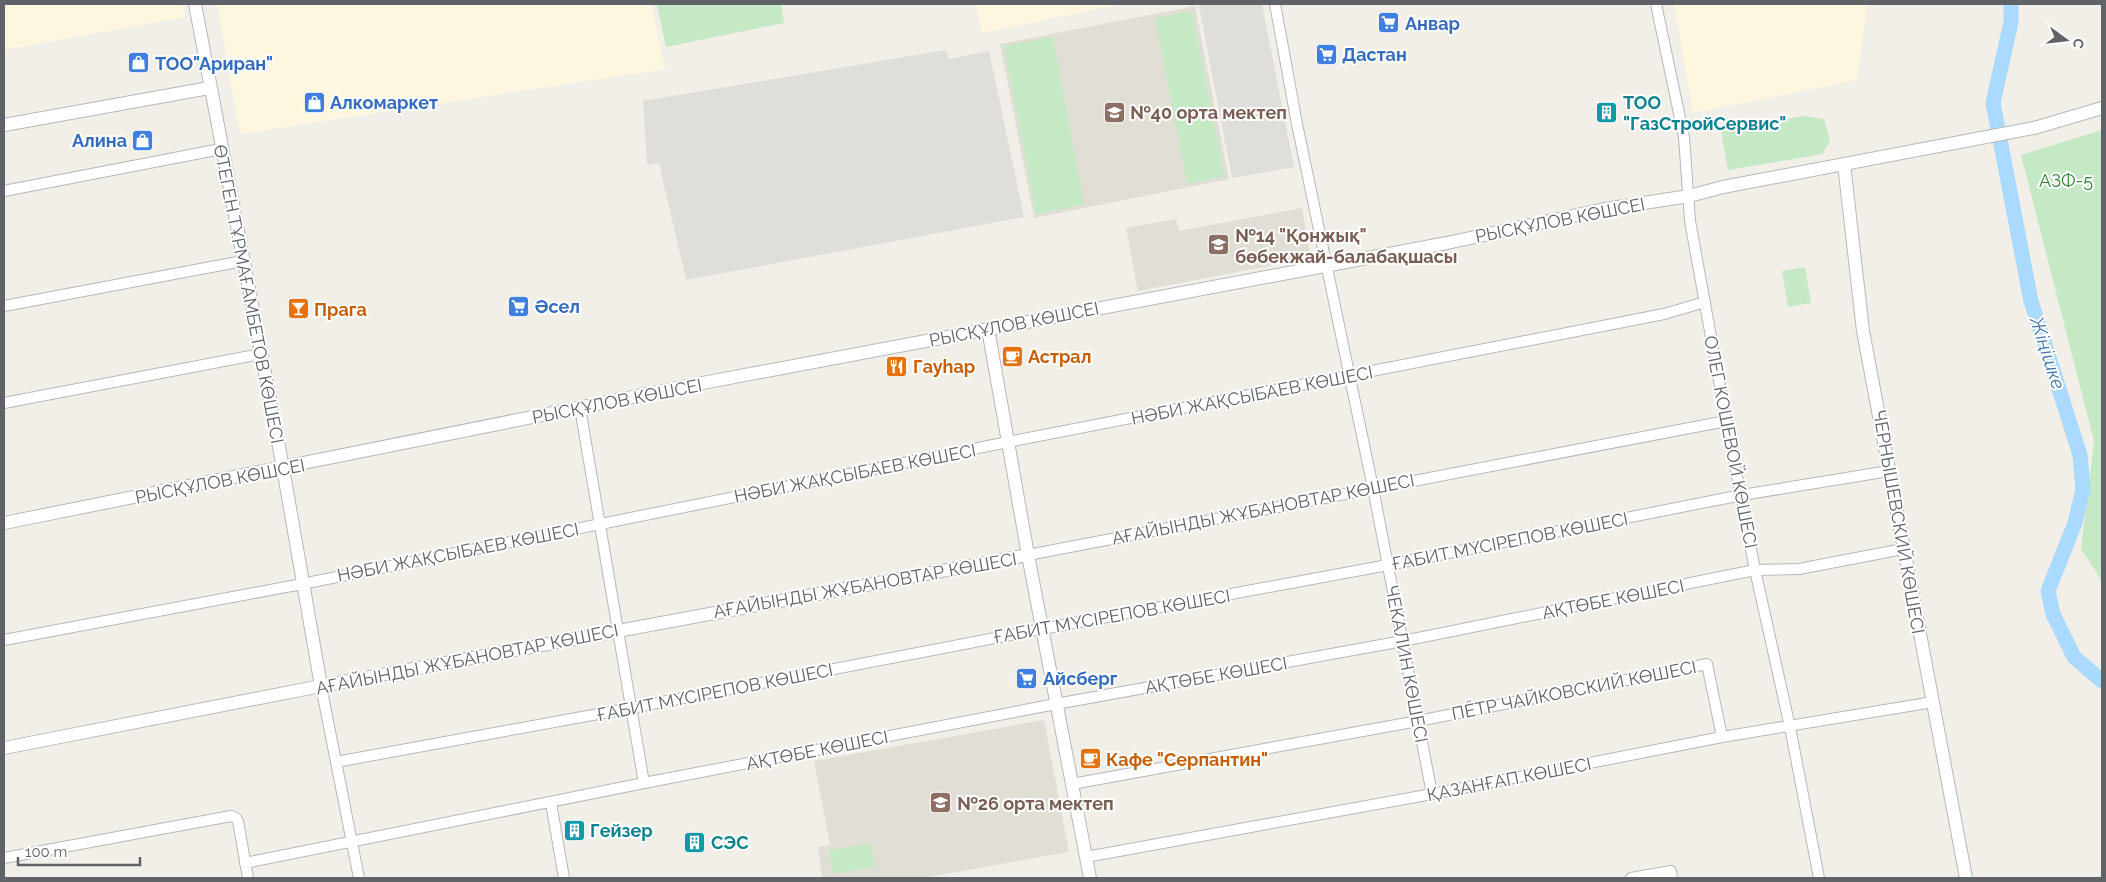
<svg xmlns="http://www.w3.org/2000/svg" width="2106" height="882" font-family="Raleway,sans-serif">
<style>
.commercial{fill:#fef7e0}
.industrial{fill:#e0deda}
.education{fill:#e1ded6}
.green{fill:#c5e8c5}
.lines{fill:none;stroke-linecap:round;stroke-linejoin:round}
.river{stroke:#aadaff;stroke-width:15}
.minor-casing{stroke:#b5b8bc;stroke-width:12}
.tertiary-casing{stroke:#b5b8bc;stroke-width:14}
.minor{stroke:#fff;stroke-width:10}
.tertiary{stroke:#fff;stroke-width:12}
.labels{text-anchor:middle;dominant-baseline:central;stroke-width:4;stroke-linejoin:round;paint-order:stroke}
.shop-label{font-size:18px;font-weight:bold;fill:#366cbe;stroke:#fff;text-anchor:start}
.culture-label{font-size:18px;font-weight:bold;fill:#0d838f;stroke:#fff;text-anchor:start}
.education-label{font-size:18px;font-weight:bold;fill:#785e54;stroke:#fff;text-anchor:start}
.park-label{font-size:18px;fill:#348238;stroke:#fff}
.street-label{font-size:18px;fill:#5f6368;stroke:#fff}
.food-label{font-size:18px;font-weight:bold;fill:#c56008;stroke:#fff;text-anchor:start}
.water-label{font-size:19px;font-style:italic;fill:#4174aa;stroke:#fff}
</style>
<rect width="100%" height="100%" fill="#f1efe8"/>
<g class="commercial">
<polygon points="4,4 183,4 185,17 4,50"/>
<polygon points="217,4 651,4 665,69 240,134"/>
<polygon points="976,4 1122,4 982,33"/>
<polygon points="1674,4 1867,4 1857,80 1693,113"/>
</g>
<g class="industrial">
<polygon points="1207,4 1262,4 1294,167 1232,178 1199,6"/>
<polygon points="946,50 949,59 989,51 1024,217 686,280 659,163 647,165 643,101"/>
</g>
<g class="education">
<polygon points="1195,6 1229,179 1034,218 1000,44"/>
<polygon points="1302,208 1311,258 1138,291 1126,228 1176,219 1179,231"/>
<polygon points="1044,720 1069,852 922,878 822,878 818,847 830,845 814,761"/>
</g>
<g class="green">
<polygon points="657,4 781,4 784,23 666,47"/>
<polygon points="1192,11 1225,176 1187,184 1155,18"/>
<polygon points="1053,37 1084,204 1036,214 1004,46"/>
<polygon points="1805,116 1824,119 1830,141 1822,154 1728,170 1721,130"/>
<polygon points="2102,130 2102,581 2081,549 2094,441 2021,155"/>
<polygon points="1805,267 1811,303 1788,307 1782,271"/>
<polygon points="871,844 875,867 833,874 829,850"/>
</g>
<g class="lines">
<polyline class="river" points="2011,4 2011,22 1993,103 2031,301 2080,455 2083,489 2075,523 2048,591 2053,614 2074,657 2102,681"/>
<defs>
<g id="minor">
<polyline points="1275,4 1297,124 1373,488 1432,794"/>
<polyline points="1656,4 1684,137 1690,221 1725,414 1755,570 1790,727 1819,878"/>
<polyline points="4,191 221,149"/>
<polyline points="4,306 243,261"/>
<polyline points="4,403 261,354"/>
<polyline points="580,408 644,783"/>
<polyline points="1028,555 1726,421"/>
<polyline points="4,640 302,584 1008,442 1664,314 1705,302"/>
<polyline points="321,686 359,878"/>
<polyline points="336,762 631,708 1042,629 1388,565 1742,495 1889,471"/>
<polyline points="1072,784 1418,721 1707,664 1722,737"/>
<polyline points="551,803 564,878"/>
<polyline points="1086,857 1432,794 1722,737 1933,702"/>
<polyline points="4,858 231,816 236,818 238,821 248,878"/>
<polyline points="245,863 644,783 1056,704 1403,641 1755,570 1799,569 1903,549"/>
<polyline points="1631,878 1671,871 1672,878"/>
</g>
<g id="tertiary">
<polyline points="195,4 283,468 321,686"/>
<polyline points="4,125 209,88"/>
<polyline points="1844,164 1863,331 1966,878"/>
<polyline points="988,329 1028,555 1090,878"/>
<polyline points="4,523 692,385 1447,243 1605,209 1689,196 1723,187 2034,128 2102,108"/>
<polyline points="4,748 321,686 1028,555"/>
</g>
</defs>
<use href="#minor" class="minor-casing"/>
<use href="#tertiary" class="tertiary-casing"/>
<use href="#minor" class="minor"/>
<use href="#tertiary" class="tertiary"/>
</g>
<defs>
<symbol id="supermarket-square" viewBox="-11 -11 22 22"><rect x="-9" y="-9" width="18" height="18" rx="4" fill="#3f7fe0" stroke="#fff"/><path d="M-6-5.5h2.5l.6 2H6L4.5 2H-2.5L-4.4-4H-6ZM-1.5 3.2a1.3 1.3 0 1 0 .1 0ZM3 3.2a1.3 1.3 0 1 0 .1 0Z" fill="#fff"/></symbol>
<symbol id="shop-square" viewBox="-11 -11 22 22"><rect x="-9" y="-9" width="18" height="18" rx="4" fill="#3f7fe0" stroke="#fff"/><path d="M-5-2.5h2.3a2.7 3.5 0 0 1 5.4 0H5L5.5 6h-11ZM-1.5-2.5h3a1.5 2.3 0 0 0-3 0Z" fill="#fff"/></symbol>
<symbol id="school-square" viewBox="-11 -11 22 22"><rect x="-9" y="-9" width="18" height="18" rx="4" fill="#8d6e63" stroke="#fff"/><path d="M0-5L7-2L0 1L-7-2ZM-4 1L0 2.5L4 1V4Q0 6-4 4Z" fill="#fff"/></symbol>
<symbol id="building-square" viewBox="-11 -11 22 22"><rect x="-9" y="-9" width="18" height="18" rx="4" fill="#0f9aa8" stroke="#fff"/><path d="M-4-6H4V6H1V3H-1V6H-4ZM-2.5-4.3h1.7v1.8h-1.7ZM.8-4.3h1.7v1.8H.8ZM-2.5-1h1.7V.8h-1.7ZM.8-1h1.7V.8H.8Z" fill="#fff"/></symbol>
<symbol id="bar-square" viewBox="-11 -11 22 22"><rect x="-9" y="-9" width="18" height="18" rx="4" fill="#e8710a" stroke="#fff"/><path d="M-6-5H6L.8 .8V4.5H3.5V6h-7V4.5H-.8V.8Z" fill="#fff"/></symbol>
<symbol id="cafe-square" viewBox="-11 -11 22 22"><rect x="-9" y="-9" width="18" height="18" rx="4" fill="#e8710a" stroke="#fff"/><path d="M-5.5-4.5H6V0H3Q3 3.5 0 3.5H-2.5Q-5.5 3.5-5.5 0ZM3-3.2v2h1.7v-2ZM-6 4.5H4V6H-6Z" fill="#fff"/></symbol>
<symbol id="restaurant-square" viewBox="-11 -11 22 22"><rect x="-9" y="-9" width="18" height="18" rx="4" fill="#e8710a" stroke="#fff"/><path d="M-5-6h1v4h1v-4h1v4h1v-4h1v5L-1.5 .5V6h-2V.5L-5-1ZM5-6V6H3V1.5H1.5Q1.5-4 5-6Z" fill="#fff"/></symbol>
</defs>
<g fill-rule="evenodd">
<use href="#supermarket-square" x="1376" y="10" width="25" height="25"/>
<use href="#supermarket-square" x="1314" y="42" width="25" height="25"/>
<use href="#shop-square" x="126" y="50" width="25" height="25"/>
<use href="#shop-square" x="302" y="90" width="25" height="25"/>
<use href="#school-square" x="1102" y="100" width="25" height="25"/>
<use href="#building-square" x="1594" y="100" width="25" height="25"/>
<use href="#shop-square" x="130" y="128" width="25" height="25"/>
<use href="#school-square" x="1206" y="232" width="25" height="25"/>
<use href="#supermarket-square" x="506" y="294" width="25" height="25"/>
<use href="#bar-square" x="286" y="296" width="25" height="25"/>
<use href="#cafe-square" x="1000" y="344" width="25" height="25"/>
<use href="#restaurant-square" x="884" y="354" width="25" height="25"/>
<use href="#supermarket-square" x="1014" y="666" width="25" height="25"/>
<use href="#cafe-square" x="1078" y="746" width="25" height="25"/>
<use href="#school-square" x="928" y="790" width="25" height="25"/>
<use href="#building-square" x="562" y="818" width="25" height="25"/>
<use href="#building-square" x="682" y="830" width="25" height="25"/>
</g>
<g class="labels">
<g class="shop-label">
<text x="1405" y="23">Анвар</text>
<text x="1342" y="54">Дастан</text>
<text x="155" y="63">ТОО"Ариран"</text>
<text x="330" y="102">Алкомаркет</text>
<text x="127" y="140" text-anchor="end">Алина</text>
<text x="535" y="306">Əсел</text>
<text x="1043" y="678">Айсберг</text>
</g>
<g class="culture-label">
<text x="1623" y="102">ТОО<tspan x="1623" dy="21">"ГазСтройСервис"</tspan></text>
<text x="590" y="830">Гейзер</text>
<text x="711" y="842">СЭС</text>
</g>
<g class="education-label">
<text x="1130" y="112">№40 орта мектеп</text>
<text x="1235" y="235">№14 "Қонжық"<tspan x="1235" dy="21">бөбекжай-балабақшасы</tspan></text>
<text x="957" y="803">№26 орта мектеп</text>
</g>
<g class="park-label">
<text x="2066" y="180">АЗФ-5</text>
</g>
<g class="street-label">
<text transform="translate(1560 220) rotate(-11)">РЫСҚҰЛОВ КӨШСЕІ</text>
<text transform="translate(249 294) rotate(79)">ӨТЕГЕН ТҰРМАҒАМБЕТОВ КӨШЕСІ</text>
<text transform="translate(1014 324) rotate(-11)">РЫСҚҰЛОВ КӨШСЕІ</text>
<text transform="translate(1252 395) rotate(-11)">НӘБИ ЖАҚСЫБАЕВ КӨШЕСІ</text>
<text transform="translate(617 401) rotate(-11)">РЫСҚҰЛОВ КӨШСЕІ</text>
<text transform="translate(1731 442) rotate(79)">ОЛЕГ КОШЕВОЙ КӨШЕСІ</text>
<text transform="translate(855 473) rotate(-11)">НӘБИ ЖАҚСЫБАЕВ КӨШЕСІ</text>
<text transform="translate(220 481) rotate(-11)">РЫСҚҰЛОВ КӨШСЕІ</text>
<text transform="translate(1263 509) rotate(-11)">АҒАЙЫНДЫ ЖҰБАНОВТАР КӨШЕСІ</text>
<text transform="translate(1899 522) rotate(80)">ЧЕРНЫШЕВСКИЙ КӨШЕСІ</text>
<text transform="translate(1510 541) rotate(-11)">ҒАБИТ МҮСІРЕПОВ КӨШЕСІ</text>
<text transform="translate(458 552) rotate(-11)">НӘБИ ЖАҚСЫБАЕВ КӨШЕСІ</text>
<text transform="translate(865 585) rotate(-10)">АҒАЙЫНДЫ ЖҰБАНОВТАР КӨШЕСІ</text>
<text transform="translate(1613 599) rotate(-11)">АҚТӨБЕ КӨШЕСІ</text>
<text transform="translate(1112 616) rotate(-10)">ҒАБИТ МҮСІРЕПОВ КӨШЕСІ</text>
<text transform="translate(467 659) rotate(-11)">АҒАЙЫНДЫ ЖҰБАНОВТАР КӨШЕСІ</text>
<text transform="translate(1407 664) rotate(79)">ЧЕКАЛИН КӨШЕСІ</text>
<text transform="translate(1216 675) rotate(-10)">АҚТӨБЕ КӨШЕСІ</text>
<text transform="translate(1574 690) rotate(-11)">ПЁТР ЧАЙКОВСКИЙ КӨШЕСІ</text>
<text transform="translate(715 692) rotate(-11)">ҒАБИТ МҮСІРЕПОВ КӨШЕСІ</text>
<text transform="translate(817 750) rotate(-11)">АҚТӨБЕ КӨШЕСІ</text>
<text transform="translate(1509 779) rotate(-11)">ҚАЗАНҒАП КӨШЕСІ</text>
</g>
<g class="food-label">
<text x="314" y="309">Прага</text>
<text x="1028" y="356">Астрал</text>
<text x="913" y="366">Гауhар</text>
<text x="1106" y="759">Кафе "Серпантин"</text>
</g>
<g class="water-label">
<text transform="translate(2048 353) rotate(72)">Жіңішке</text>
</g>
</g>
<rect width="2106" height="882" fill="none" stroke="#5f6368" stroke-width="10"/>
<g transform="translate(2066 40) rotate(105)" stroke="#ffffff" stroke-width="4" paint-order="stroke">
<path d="M0-4L9 19L0 12L-9 19Z" fill="#5f6368"/>
<text y="-8" font-size="14" font-weight="bold" text-anchor="middle" fill="#5f6368">С</text>
</g>
<path d="M18 857v8h122v-8" fill="none" stroke="#5f6368" stroke-width="2.5"/>
<text x="25" y="857" font-size="15" fill="#5f6368" stroke="#ffffff" stroke-width="4" paint-order="stroke">100 m</text>
</svg>
